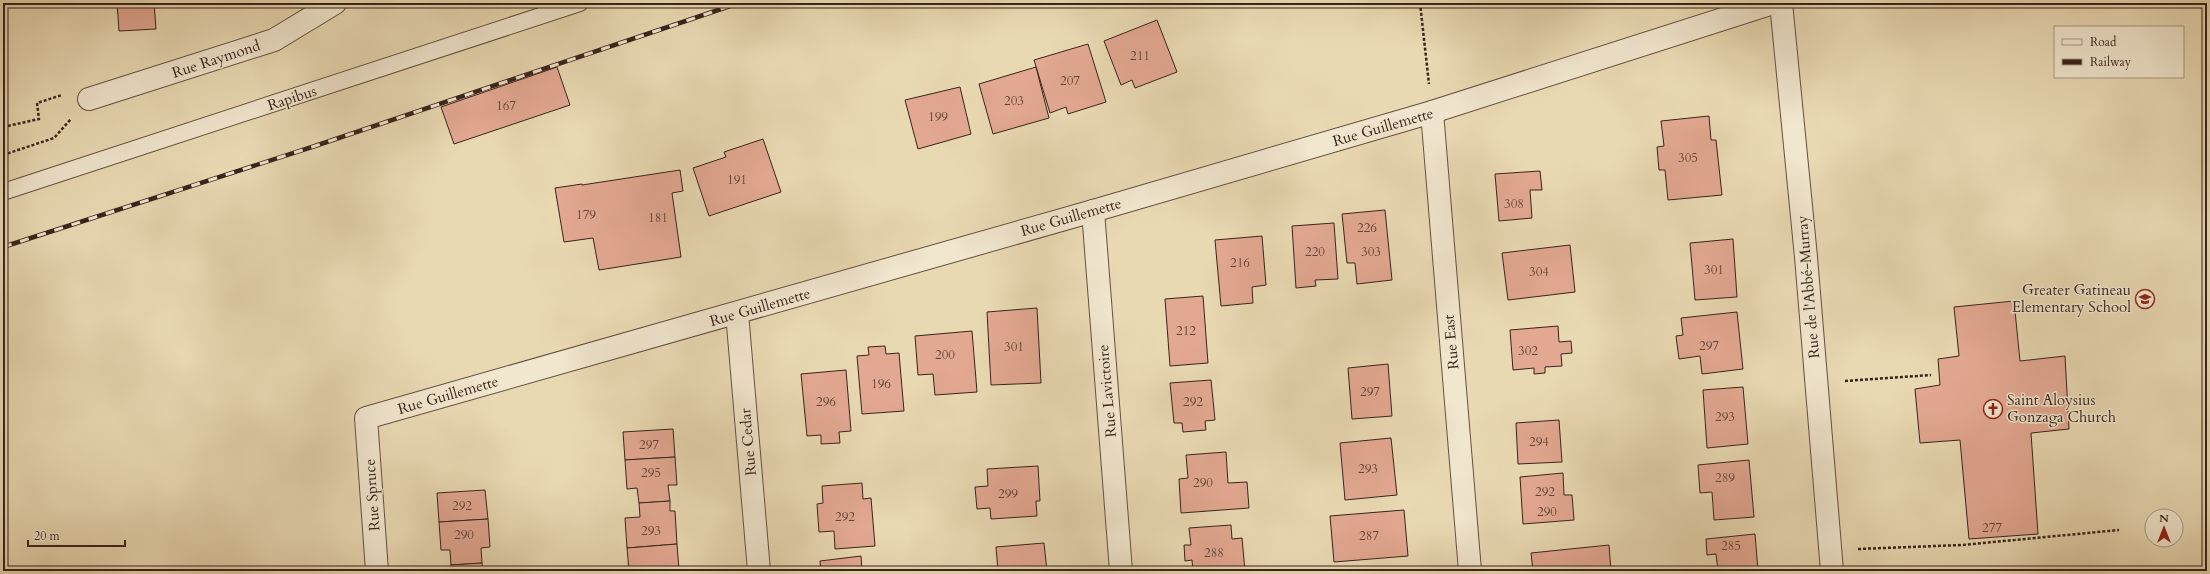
<svg xmlns="http://www.w3.org/2000/svg" width="2210" height="574" font-family="Cardo,serif">
<style>
.building{fill:#e3a892;stroke:#38231b}
.lines{fill:none;stroke-linecap:round;stroke-linejoin:round}
.service-casing{stroke:#645041;stroke-width:18}
.minor-casing{stroke:#645041;stroke-width:24}
.path{stroke:#38231b;stroke-width:2.5;stroke-dasharray:3 2;stroke-linecap:butt}
.service{stroke:#f1e6ce;stroke-width:16}
.minor{stroke:#f1e6ce;stroke-width:22}
.rail-casing{stroke:#38231b;stroke-width:4.5}
.rail{stroke:#f1e6ce;stroke-width:3;stroke-dasharray:9;stroke-linecap:butt}
.labels{text-anchor:middle;dominant-baseline:central;stroke-width:3;stroke-linejoin:round;paint-order:stroke}
.number-label{font-size:13px;fill:#634439}
.street-label{font-size:15px;fill:#38231b;stroke:#f1e6ce}
.poi-label{font-size:15px;fill:#38231b;stroke:#f1e6ce;text-anchor:end}
</style>
<rect width="100%" height="100%" fill="#e9d9b3"/>
<filter id="stains"><feTurbulence type="fractalNoise" baseFrequency=".005" numOctaves="4"/><feColorMatrix values="0 0 0 0 .2 0 0 0 0 .09 0 0 0 0 .02 0 0 0 .5 -.17"/></filter>
<radialGradient id="worn" r=".72"><stop offset=".6" stop-color="#630" stop-opacity="0"/><stop offset="1" stop-color="#630" stop-opacity=".3"/></radialGradient>
<g class="building">
<polygon points="117,3 154,3 156,29 119,31"/>
<polygon points="1157,20 1177,72 1135,88 1132,80 1121,85 1104,41"/>
<polygon points="1088,44 1106,102 1068,114 1066,107 1050,113 1034,60"/>
<polygon points="557,67 570,105 454,144 441,107"/>
<polygon points="1036,67 1049,118 993,134 979,84"/>
<polygon points="2204,82 2207,82 2207,112"/>
<polygon points="960,87 971,134 918,149 905,100"/>
<polygon points="1709,116 1711,140 1716,140 1722,195 1668,200 1665,170 1659,170 1657,147 1664,146 1661,121"/>
<polygon points="763,139 781,192 709,216 693,168 726,157 724,152"/>
<polygon points="680,170 683,191 672,193 681,257 599,270 593,238 564,242 555,188 582,184 582,185"/>
<polygon points="1540,171 1542,190 1530,190 1532,218 1499,221 1495,174"/>
<polygon points="1385,210 1392,280 1357,284 1355,263 1347,263 1342,214"/>
<polygon points="1334,223 1338,279 1315,280 1316,286 1296,288 1292,226"/>
<polygon points="1262,236 1266,285 1252,287 1253,303 1221,306 1215,240"/>
<polygon points="1733,239 1737,297 1695,300 1690,243"/>
<polygon points="1570,245 1575,292 1508,300 1502,253"/>
<polygon points="1203,296 1208,363 1170,366 1165,299"/>
<polygon points="2014,301 2020,361 2065,356 2069,429 2031,433 2038,534 1969,539 1960,440 1920,443 1915,389 1940,385 1938,359 1959,356 1954,307"/>
<polygon points="1037,308 1041,383 991,385 987,312"/>
<polygon points="1737,312 1743,369 1702,374 1700,356 1679,359 1676,336 1683,335 1681,318"/>
<polygon points="1558,326 1559,342 1571,341 1572,353 1561,354 1562,366 1545,367 1545,373 1534,374 1534,368 1513,370 1510,330"/>
<polygon points="972,331 977,392 935,395 933,374 918,375 915,336"/>
<polygon points="885,346 886,354 899,353 904,411 862,414 857,356 869,355 868,347"/>
<polygon points="1388,364 1392,416 1352,419 1348,368"/>
<polygon points="846,370 851,431 839,432 840,443 821,444 821,435 807,436 801,374"/>
<polygon points="1211,380 1215,420 1205,421 1206,430 1183,432 1182,423 1174,423 1170,383"/>
<polygon points="1743,387 1748,444 1707,448 1703,390"/>
<polygon points="1559,420 1562,462 1518,464 1516,423"/>
<polygon points="673,429 675,457 625,460 623,432"/>
<polygon points="1391,438 1397,495 1345,500 1340,443"/>
<polygon points="1226,452 1228,483 1247,482 1249,508 1181,513 1179,479 1188,478 1186,455"/>
<polygon points="675,457 677,485 668,485 670,501 639,503 637,488 627,489 625,460"/>
<polygon points="1749,460 1754,517 1714,520 1712,492 1700,493 1698,465"/>
<polygon points="1038,466 1040,501 1036,501 1037,516 991,519 990,508 977,509 975,487 988,486 987,469"/>
<polygon points="1563,473 1564,495 1572,495 1574,520 1523,524 1520,477"/>
<polygon points="862,483 863,499 871,498 875,546 835,549 834,531 819,532 817,504 823,503 822,486"/>
<polygon points="485,490 488,519 439,522 437,493"/>
<polygon points="670,501 670,511 675,511 677,544 627,548 625,518 640,517 639,503"/>
<polygon points="1404,510 1408,556 1334,562 1330,516"/>
<polygon points="488,519 490,547 481,548 482,563 451,565 450,550 441,550 439,522"/>
<polygon points="1231,525 1232,539 1242,538 1245,571 1193,571 1192,560 1185,561 1184,545 1191,545 1189,528"/>
<polygon points="1755,534 1758,571 1718,571 1716,554 1707,555 1706,539"/>
<polygon points="1044,543 1047,571 998,571 996,547"/>
<polygon points="677,544 679,570 629,571 627,548"/>
<polygon points="1609,545 1611,571 1533,571 1531,553"/>
<polygon points="861,556 862,571 872,571 821,571 820,561"/>
<polygon points="482,563 483,571 451,571 451,565"/>
</g>
<g class="lines">
<defs>
<polyline id="service" points="3,192 580,3"/>
<g id="minor">
<polyline points="1781,3 1806,257 1832,571"/>
<polyline points="89,99 274,40 335,3"/>
<polyline points="1432,112 1470,571"/>
<polyline points="1093,211 1121,571"/>
<polyline points="737,313 759,571"/>
<polyline points="377,571 366,418 1093,211 1432,112 1773,3"/>
</g>
</defs>
<use href="#service" class="service-casing"/>
<use href="#minor" class="minor-casing"/>
<g class="path">
<polyline points="1420,3 1429,84"/>
<polyline points="3,127 39,119 37,103 62,95"/>
<polyline points="3,155 54,138 71,119"/>
<polyline points="1845,381 1931,375"/>
<polyline points="1858,549 1962,545 2119,530"/>
</g>
<use href="#service" class="service"/>
<use href="#minor" class="minor"/>
<defs>
<polyline id="rail" points="3,247 315,146 739,3"/>
</defs>
<use href="#rail" class="rail-casing"/>
<use href="#rail" class="rail"/>
</g>
<defs>
<symbol id="school-ring" viewBox="-11 -11 22 22"><circle r="9.5" fill="#f1e6ce" stroke="#8f2418" stroke-width="1.5"/><path d="M0-5L7-2L0 1L-7-2ZM-4 1L0 2.5L4 1V4Q0 6-4 4Z" fill="#8f2418"/></symbol>
<symbol id="church-ring" viewBox="-11 -11 22 22"><circle r="9.5" fill="#f1e6ce" stroke="#8f2418" stroke-width="1.5"/><path d="M-1.2-6h2.4v3.5h3.3v2.4h-3.3V6h-2.4V-.1h-3.3v-2.4h3.3Z" fill="#8f2418"/></symbol>
</defs>
<g fill-rule="evenodd">
<use href="#school-ring" x="2134" y="288" width="22" height="22"/>
<use href="#church-ring" x="1982" y="398" width="22" height="22"/>
</g>
<g class="labels">
<g class="number-label">
<text x="1140" y="56">211</text>
<text x="1070" y="81">207</text>
<text x="1014" y="101">203</text>
<text x="506" y="106">167</text>
<text x="938" y="117">199</text>
<text x="1688" y="158">305</text>
<text x="737" y="180">191</text>
<text x="1514" y="204">308</text>
<text x="586" y="215">179</text>
<text x="658" y="218">181</text>
<text x="1367" y="228">226</text>
<text x="1315" y="252">220</text>
<text x="1371" y="252">303</text>
<text x="1240" y="263">216</text>
<text x="1714" y="270">301</text>
<text x="1539" y="272">304</text>
<text x="1186" y="331">212</text>
<text x="1709" y="346">297</text>
<text x="1014" y="347">301</text>
<text x="1528" y="351">302</text>
<text x="945" y="355">200</text>
<text x="881" y="384">196</text>
<text x="1370" y="392">297</text>
<text x="826" y="402">296</text>
<text x="1193" y="402">292</text>
<text x="1725" y="417">293</text>
<text x="1539" y="442">294</text>
<text x="649" y="445">297</text>
<text x="1368" y="469">293</text>
<text x="651" y="473">295</text>
<text x="1725" y="478">289</text>
<text x="1203" y="483">290</text>
<text x="1545" y="492">292</text>
<text x="1008" y="494">299</text>
<text x="462" y="506">292</text>
<text x="1547" y="512">290</text>
<text x="845" y="517">292</text>
<text x="1992" y="528">277</text>
<text x="651" y="531">293</text>
<text x="464" y="535">290</text>
<text x="1369" y="536">287</text>
<text x="1731" y="546">285</text>
<text x="1214" y="553">288</text>
</g>
<g class="street-label">
<text transform="translate(216 59) rotate(-18)">Rue Raymond</text>
<text transform="translate(292 98) rotate(-18)">Rapibus</text>
<text transform="translate(1383 127) rotate(-16)">Rue Guillemette</text>
<text transform="translate(1071 217) rotate(-16)">Rue Guillemette</text>
<text transform="translate(1808 287) rotate(-95)">Rue de l'Abbé-Murray</text>
<text transform="translate(760 307) rotate(-16)">Rue Guillemette</text>
<text transform="translate(1451 342) rotate(-95)">Rue East</text>
<text transform="translate(1107 391) rotate(-95)">Rue Lavictoire</text>
<text transform="translate(448 395) rotate(-16)">Rue Guillemette</text>
<text transform="translate(748 442) rotate(-95)">Rue Cedar</text>
<text transform="translate(372 495) rotate(-94)">Rue Spruce</text>
</g>
<g class="poi-label">
<text x="2131" y="290">Greater Gatineau<tspan x="2131" dy="17">Elementary School</tspan></text>
<text x="2007" y="400" text-anchor="start">Saint Aloysius<tspan x="2007" dy="17">Gonzaga Church</tspan></text>
</g>
</g>
<rect width="2210" height="574" fill="none" stroke="#e9d9b3" stroke-width="16"/>
<rect x="4" y="4" width="2202" height="566" fill="none" stroke="#38231b" stroke-width="2"/>
<rect x="8" y="8" width="2194" height="558" fill="none" stroke="#38231b"/>
<rect x="2054" y="26" width="130" height="52" fill="#f1e6ce" stroke="#a79886"/>
<rect x="2062" y="39" width="20" height="6" fill="#f1e6ce" stroke="#a79886"/>
<text x="2090" y="46" font-size="12" fill="#38231b">Road</text>
<rect x="2062" y="59" width="20" height="6" fill="#38231b" stroke="#a79886"/>
<text x="2090" y="66" font-size="12" fill="#38231b">Railway</text>
<g transform="translate(2164 528)"><circle r="19" fill="#f1e6ce" stroke="#a79886"/>
<path d="M0-3L7 15L0 10L-7 15Z" fill="#8f2418"/>
<text y="-6" font-size="11" font-weight="bold" text-anchor="middle" fill="#38231b">N</text>
</g>
<path d="M28 540v6h97v-6" fill="none" stroke="#38231b" stroke-width="2"/>
<text x="34" y="540" font-size="12" fill="#38231b" stroke="#f1e6ce" stroke-width="3" paint-order="stroke">20 m</text>
<rect width="100%" height="100%" filter="url(#stains)"/>
<rect width="100%" height="100%" fill="url(#worn)"/>
</svg>
